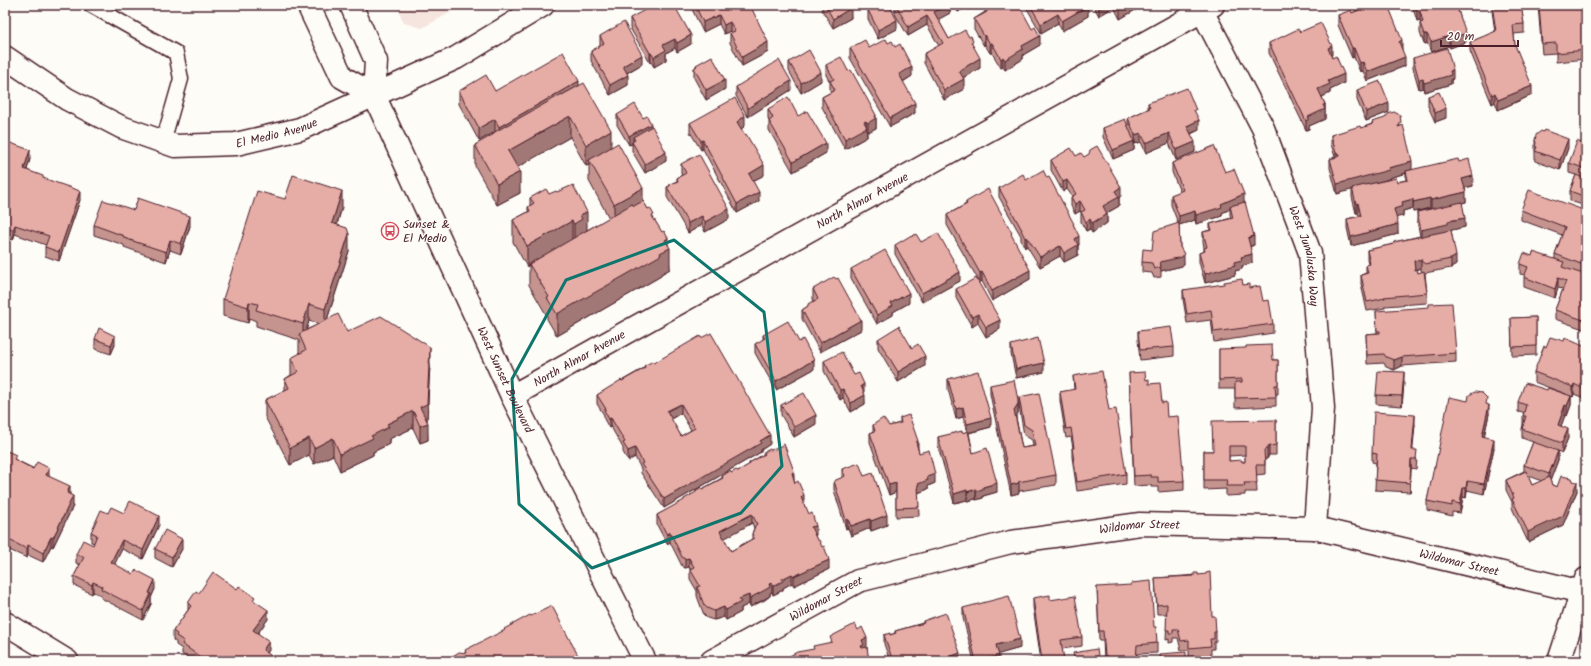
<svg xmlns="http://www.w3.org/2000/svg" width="1591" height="666" font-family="Kalam,sans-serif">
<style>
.built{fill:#f6e4df}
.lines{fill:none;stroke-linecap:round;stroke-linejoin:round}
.service-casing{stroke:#4a1f2b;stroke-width:17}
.minor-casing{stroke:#4a1f2b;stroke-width:25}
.secondary-casing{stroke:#4a1f2b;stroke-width:25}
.service{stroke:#fdfcf7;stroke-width:14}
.minor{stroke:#fdfcf7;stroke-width:22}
.secondary{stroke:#fdfcf7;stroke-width:22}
.wall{fill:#c6948f;stroke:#4a1f2b;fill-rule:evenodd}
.shaded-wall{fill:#a17874;stroke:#4a1f2b}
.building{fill:#e6aca6;stroke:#4a1f2b;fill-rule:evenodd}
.marked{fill:none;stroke:#0f766e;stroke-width:3;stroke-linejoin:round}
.labels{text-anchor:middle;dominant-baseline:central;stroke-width:3;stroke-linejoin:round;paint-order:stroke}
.street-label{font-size:12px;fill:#4a1f2b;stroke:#fdfcf7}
.poi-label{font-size:12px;fill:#4a1f2b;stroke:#fdfcf7;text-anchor:start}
</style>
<rect width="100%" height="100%" fill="#fdfcf7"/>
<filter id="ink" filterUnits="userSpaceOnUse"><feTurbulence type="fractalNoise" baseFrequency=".025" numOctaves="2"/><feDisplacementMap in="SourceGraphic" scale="8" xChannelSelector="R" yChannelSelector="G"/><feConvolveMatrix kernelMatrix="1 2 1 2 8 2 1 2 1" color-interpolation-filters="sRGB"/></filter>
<g filter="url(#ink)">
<polygon class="built" points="396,5 464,5 422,28 404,23"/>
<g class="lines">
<defs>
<polyline id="service" points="91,5 176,53 181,79 163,142"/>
<g id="minor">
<path id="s1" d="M1199,5l64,123 47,125 13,155 -8,120"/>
<path id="s2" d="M5,57l62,42 54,28 54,19 61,-2 64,-15 156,-71 87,-53"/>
<path id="s3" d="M512,396l701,-391"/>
<polyline points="5,623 67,661"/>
<path id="s4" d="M712,661l146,-80 153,-39 129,-18 175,4 271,65"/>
<polyline points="1559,661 1586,579"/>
</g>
<g id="secondary">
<polyline points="308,5 342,77 374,95"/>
<path id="s5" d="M351,5l25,56 -2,34 138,301 133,265"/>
</g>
</defs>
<use href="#service" class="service-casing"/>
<use href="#minor" class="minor-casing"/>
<use href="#secondary" class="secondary-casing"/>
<use href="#service" class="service"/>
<use href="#minor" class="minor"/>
<use href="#secondary" class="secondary"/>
</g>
<g class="wall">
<polygon points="690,5 750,5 768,52 742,66 730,43 730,33 731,33 730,31 724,34 719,24 703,32"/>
<polygon points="822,5 849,5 851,18 833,28 822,10"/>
<polygon points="895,5 950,5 950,13 938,19 949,39 973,46 980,68 963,78 964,89 944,100 924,63 924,54 939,46 927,25 908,36 895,14"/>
<polygon points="954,5 969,5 958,12"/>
<polygon points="1025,5 1087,5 1088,16 1062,31 1058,23 1041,33"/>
<polygon points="1093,5 1142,5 1142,6 1120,19 1114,7 1099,16"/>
<polygon points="1356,5 1388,5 1402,50 1405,66 1367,81 1363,71 1360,72 1354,57 1352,58 1338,25 1338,15 1352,13 1356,11"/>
<polygon points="1412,5 1457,5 1466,42 1450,48 1449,46 1431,52 1428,45 1427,43 1424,44 1420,33 1420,23 1421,23 1420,20 1417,21"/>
<polygon points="1492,5 1521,5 1524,24 1524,33 1514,34 1515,45 1532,95 1498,110 1495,102 1492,104 1470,51 1470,42 1495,32 1492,11"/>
<polygon points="1538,5 1582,5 1586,46 1586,59 1556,62 1556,53 1542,54"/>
<polygon points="985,9 1040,45 1023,55 1023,59 1005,70 1003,67 1001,68 992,53 990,53 985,45 984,46 974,29 974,19 985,12"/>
<polygon points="868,10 897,29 878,39 868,19"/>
<polygon points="630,18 691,44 677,52 675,48 666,53 666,60 654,67 651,62 650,63 630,28"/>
<polygon points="1300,32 1332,55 1331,55 1344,83 1330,90 1330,93 1322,97 1325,104 1325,119 1309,126 1309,129 1306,130 1269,53 1269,43"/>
<polygon points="600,36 642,64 627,73 628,85 610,95 591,61 591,51 600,46"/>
<polygon points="888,43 895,47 912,76 903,82 915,113 890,127 850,58 850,48 869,48"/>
<polygon points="1413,58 1453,79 1451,80 1451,84 1424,92 1423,88 1419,89 1413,68"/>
<polygon points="789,62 821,81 801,93 789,71"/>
<polygon points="696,65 725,89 706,100 694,78 694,68 696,67"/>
<polygon points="826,65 848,71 876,118 876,128 868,132 867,131 867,137 845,149 822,107 822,97 831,92 830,91 830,82 826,75"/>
<polygon points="579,86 611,147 643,201 654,219 668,244 670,269 661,274 661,276 557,336 547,319 547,316 529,285 529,265 527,267 513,242 513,220 528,212 528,207 530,205 530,198 549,194 587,230 609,218 589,181 589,165 586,166 570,137 517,167 520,193 497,205 475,166 475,145 493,135 493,133 479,141 459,104 459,91 495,91"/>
<polygon points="736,87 791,90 748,117 736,96"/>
<polygon points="1357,90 1389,112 1366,121 1357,100"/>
<polygon points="1428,96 1446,118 1435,122 1428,106"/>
<polygon points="1148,103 1196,115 1199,130 1191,134 1195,152 1176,160 1169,143 1146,153 1141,142 1135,144 1134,142 1134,150 1113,159 1103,137 1103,128 1128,126 1128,118 1148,109"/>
<polygon points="768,109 826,153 793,172 769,130 769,121 768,118"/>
<polygon points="617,115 643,118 651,127 666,161 645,173 632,151 632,144 629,145 617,125"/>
<path d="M1372,122l29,4 11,44 47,-8 14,24 -8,2 1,14 -4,1 3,24 -14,3 5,35 -5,3 -26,5 2,20v10l-42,3v2l-18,3 -6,-27v-9l5,-2v-8h2l-1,-6v-9l27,-6v-2l26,-6 -3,-15v-9l14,-3 -1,-1 -17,4v-4l-10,3v5l-7,1 2,17 -47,12 -4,-18v-9l12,-3 -1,-3h-2l-4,-16v-8l-15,5 -7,-26v-9l5,-2 -4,-13v-9l30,-7 11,-4zM1406,173v7l-9,2 -8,-3v-1zM1421,268v3l2,1 -5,1 -1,-3z"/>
<polygon points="690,123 745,126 741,129 764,175 753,181 759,201 737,213 703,149 701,150 690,132"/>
<polygon points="1535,140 1568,148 1560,170 1535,161"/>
<polygon points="5,141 30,159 27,170 43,178 80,200 59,261 45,256 45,247 46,245 15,234 13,240 5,237"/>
<polygon points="1586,145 1586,206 1570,201 1570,191 1576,175 1569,173 1569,163"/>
<polygon points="1076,156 1084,157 1121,196 1119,198 1119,206 1107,213 1107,223 1092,233 1090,229 1086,231 1081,222 1081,212 1080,211 1075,214 1071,206 1071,197 1072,196 1067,189 1063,192 1051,170 1051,160"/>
<polygon points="1172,163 1225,172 1244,202 1254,245 1250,247 1252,263 1242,266 1242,269 1235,271 1235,275 1205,283 1199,262 1199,253 1204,251 1204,247 1203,242 1203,232 1210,230 1210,224 1231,218 1230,215 1230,209 1222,213 1222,216 1196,224 1195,220 1179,225 1179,224 1180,247 1184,264 1182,266 1161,271 1161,277 1154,278 1152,273 1142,272 1142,262 1152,250 1178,223 1171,205 1171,195 1180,192 1172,172"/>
<polygon points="681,164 729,219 705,232 702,225 688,233 667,197 667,187 670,186 670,184 677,181 677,178 682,175 681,173"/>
<polygon points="1026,180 1074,226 1079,245 1078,246 1078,255 1064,262 1060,256 1040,267 1027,246 1025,248 1021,240 1021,236 999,197 999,188"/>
<path d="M285,199l57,8 -5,18 12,26 -22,69 20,12 83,32 -3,57 1,19 -8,3 -7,-15 -24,11v5l-16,8v3l-33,16 -7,-16 -19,9 -5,-9 -19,10 -25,-48v-17l20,-10v-11l6,-4v-17l9,-4 -1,-3v-11l-43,-14v-5l-7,-3 -1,5 -25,-7v-17zM309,321l10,3 -13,6z"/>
<polygon points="966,202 1012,237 1030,279 992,301 982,281 980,283 947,225 947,215 966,204"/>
<polygon points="134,210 190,226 181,254 170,250 166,262 124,247 124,245 94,235 94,225"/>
<polygon points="1521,210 1586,211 1586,330 1555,319 1555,310 1563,289 1558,288 1555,298 1524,287 1524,277 1525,275 1520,274 1520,264 1532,256 1555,259 1555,254 1562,235 1521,220"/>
<polygon points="921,242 960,281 922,302 895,254 895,245"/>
<polygon points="851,269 909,303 893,312 893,315 877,324 851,278"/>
<polygon points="1243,285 1249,288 1263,301 1273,324 1273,333 1214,342 1211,320 1187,323 1183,299 1183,290"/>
<polygon points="813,289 861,330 820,352 802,319 802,310 808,306 814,301 813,299"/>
<polygon points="956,289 1000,329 986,337 978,323 972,327 956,298"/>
<polygon points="1376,311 1456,353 1456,362 1402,366 1394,370 1386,367 1384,363 1367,364 1366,334 1377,333"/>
<polygon points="1536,317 1536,355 1512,356 1511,318"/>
<polygon points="1138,331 1174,347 1174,356 1140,360 1138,340"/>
<polygon points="763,335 814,369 776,390 755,353 755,344 763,340"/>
<polygon points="95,339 115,345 111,354 95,349"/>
<polygon points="878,339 912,348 925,366 898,382 878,348"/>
<polygon points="1011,345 1044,372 1016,378 1011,354"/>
<path d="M1546,347h40v52l-12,-5 -1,3 -2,-1v9l-4,11 -2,-1 -4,11 7,12 -6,15 -4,-2v9l-8,21 2,4 5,2 16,-6 4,10 -14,34 -35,17 -16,-34v-6l-6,-12v-10l18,-9v-6l9,-23 -11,-4v-9l1,-4v-9l1,-3 -6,-1v-10l29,-12 19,4 -32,-12v-10zM1527,475l15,6 -10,4z"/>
<polygon points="1219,349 1273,360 1278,360 1278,394 1276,394 1276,406 1235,408 1235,389 1219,389"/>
<polygon points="824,361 864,393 865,404 851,412 843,398 840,400 824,371"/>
<path d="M654,363l116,81 -9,6v2l-97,56 -23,-35v-4l-6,-12 -7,4 -5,-9v-4l-12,-21 -2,1 -5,-9v-4l-7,-11v-9l47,-27v-2zM681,413l10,17 -10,6 -10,-17z"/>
<polygon points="1129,373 1146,380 1149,384 1162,403 1167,417 1184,481 1184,490 1158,492 1158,487 1151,487 1151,485 1134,486"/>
<polygon points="1073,376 1109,410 1126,474 1126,484 1077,491 1072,457 1072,448 1073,448 1071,437 1066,438 1060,401 1060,392 1074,390"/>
<polygon points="948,379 991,427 969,433 973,453 997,492 983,496 983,498 976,500 976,499 967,501 967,500 954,503 938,446 938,437 967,432 963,417 956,419 948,389"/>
<polygon points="1404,382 1402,406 1376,404 1376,395"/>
<polygon points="990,385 1018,400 1018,413 1016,417 1022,448 1033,446 1032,440 1024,435 1019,406 1019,397 1056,475 1056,485 1019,491 1019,493 1011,495 990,394"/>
<polygon points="1468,401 1487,405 1489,414 1484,437 1494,448 1484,494 1467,490 1466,498 1463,497 1460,513 1452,512 1452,516 1427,510 1427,501 1435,467"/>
<polygon points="781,405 816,424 794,437 781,415"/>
<polygon points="900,418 918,449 919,453 935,483 928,486 928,489 918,493 919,516 896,517 896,492 889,495 870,442 870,433 873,432 873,425 889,426 900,423"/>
<path d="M1276,420v35h-7l-2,4h-2v15l-9,1 1,17h-12v3l-19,1v-7l-22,1v-39h9zM1245,455v7l-16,-1v-5z"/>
<polygon points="1415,424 1412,450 1417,460 1416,469 1411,468 1410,492 1375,490 1376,463 1372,462 1372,453"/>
<polygon points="5,450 16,460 49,476 70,494 73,506 53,547 51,546 43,562 28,555 27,558 5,548"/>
<path d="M764,452l30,29 22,54 -1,1 14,33 -35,17 -2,-3 -9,5v2l-10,5 -1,-3 -2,1v3l-5,4 -15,7 -1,-3 -8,4v4l-15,8 -2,-3 -10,3 -7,-2 -3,-3 -7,-19v-5l-7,-12v-10l-1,-2 -4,1 -3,-2 -12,-24 -3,2 -10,-19v-10l27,-14v-2l12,-6v-2l6,-2 20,-11v-2l9,-3 7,-2 11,-6v-2l15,-9zM752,523l2,5 -2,6v5l-21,12 -7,-13z"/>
<polygon points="842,469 864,476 887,525 871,531 870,528 851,536 848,528 846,529 834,490 834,481 842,478"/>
<polygon points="108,513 159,525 143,559 122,549 114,564 155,589 151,598 151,604 143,620 101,598 101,595 93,592 92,594 74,585 74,576 80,565 76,563 76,554 93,545 94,543 91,542 91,532"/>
<polygon points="155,549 182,549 172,567 155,558"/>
<polygon points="1198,575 1212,616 1216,632 1216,641 1214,642 1214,649 1211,649 1211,656 1189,657 1189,650 1181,650 1178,638 1173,638 1173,642 1169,643 1169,639 1166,640 1167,614 1157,614 1155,578"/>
<polygon points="1097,587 1154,627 1157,643 1157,653 1137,654 1137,661 1104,661 1103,640 1099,640"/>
<polygon points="199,593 255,601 268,619 258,633 269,650 267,653 273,661 192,661 182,654 182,649 176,645 176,642 173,640 173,631 188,610 188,603"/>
<polygon points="1033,598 1082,637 1082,646 1062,649 1064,661 1041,661 1033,607"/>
<polygon points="963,608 1020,648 998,654 999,661 974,661 963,618"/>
<polygon points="923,621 960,661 890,661 884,644 884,635 890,635 895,633 895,631 923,623"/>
</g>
<g class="shaded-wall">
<polygon points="946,5 950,5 950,13 934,22 934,12"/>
<polygon points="958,5 969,5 958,12"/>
<polygon points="1101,5 1114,5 1114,7 1099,16 1099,6"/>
<polygon points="1128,5 1142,5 1142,6 1120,19 1120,9"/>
<polygon points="1088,6 1088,16 1062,31 1062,21"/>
<polygon points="851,8 851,18 833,28 833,19"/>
<polygon points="1417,11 1420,11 1420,20 1417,21"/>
<polygon points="1058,14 1058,23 1041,33 1041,24"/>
<polygon points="719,15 719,24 703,32 703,22"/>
<polygon points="927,16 927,25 908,36 908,27"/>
<polygon points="897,20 897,29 878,39 878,30"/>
<polygon points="730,22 730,31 724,34 724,25"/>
<polygon points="1466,33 1466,42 1450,48 1450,39"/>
<polygon points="1424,34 1427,34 1427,43 1424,44"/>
<polygon points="691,35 691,44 677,52 677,43"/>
<polygon points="985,35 985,45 984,46 984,36"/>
<polygon points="1040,36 1040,45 1023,55 1023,59 1005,70 1005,60 1022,46"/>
<polygon points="1449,36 1449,46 1431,52 1431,42"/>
<polygon points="675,39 675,48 666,53 666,60 654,67 654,57 663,45"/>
<polygon points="1402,40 1402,50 1399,51 1399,42"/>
<polygon points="768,42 768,52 742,66 742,57"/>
<polygon points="992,43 992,53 990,53 990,44"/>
<polygon points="1332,46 1332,55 1328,57 1328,48"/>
<polygon points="1352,48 1354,48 1354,57 1352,58"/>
<polygon points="650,53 651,53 651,62 650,63"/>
<polygon points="642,55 642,64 623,75 623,66"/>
<polygon points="1003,57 1003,67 1001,68 1001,59"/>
<polygon points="1405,57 1405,66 1367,81 1367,72"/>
<polygon points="980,58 980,68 959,80 959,71"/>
<polygon points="1363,62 1363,71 1360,72 1360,63"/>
<polygon points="912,67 912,76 899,84 899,74"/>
<polygon points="1453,70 1453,79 1451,80 1451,84 1424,92 1424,83"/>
<polygon points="821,72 821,81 801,93 801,83"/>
<polygon points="1344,74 1344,83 1330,90 1330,93 1318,99 1318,89 1328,81"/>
<polygon points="628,75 628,85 610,95 610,85"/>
<polygon points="964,79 964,89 944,100 944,90"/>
<polygon points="1423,79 1423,88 1419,89 1419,80"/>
<polygon points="725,80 725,89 706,100 706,90"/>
<polygon points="579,81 579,95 499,140 499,127"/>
<polygon points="791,81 791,90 748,117 748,108"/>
<polygon points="1532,86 1532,95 1498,110 1498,100"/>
<polygon points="1495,93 1495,102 1492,104 1492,95"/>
<polygon points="915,103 915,113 890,127 890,118"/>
<polygon points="1389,103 1389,112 1366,121 1366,112"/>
<polygon points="1325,104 1325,119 1309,126 1309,129 1306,130 1306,121 1308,117"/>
<polygon points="1446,108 1446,118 1435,122 1435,113"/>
<polygon points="876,115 876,128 868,132 868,123"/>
<polygon points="570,116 570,137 508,173 508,151"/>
<polygon points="745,116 745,126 737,132 737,122"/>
<polygon points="495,119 495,132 479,141 479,128"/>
<polygon points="1199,120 1199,130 1187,135 1187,126"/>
<polygon points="866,121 867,137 845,149 845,139 864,122"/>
<polygon points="651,124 651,133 633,137 633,143 632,142 632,144 629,145 629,136"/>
<polygon points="611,130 611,152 589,160 589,165 586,166 586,145"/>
<polygon points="1141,133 1141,142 1135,144 1135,135"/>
<polygon points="1169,133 1169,143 1146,153 1146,143"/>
<polygon points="1568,139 1568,148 1560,170 1560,160"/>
<polygon points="703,140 703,149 701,150 701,141"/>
<polygon points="1134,141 1134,150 1113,159 1113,150"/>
<polygon points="1195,142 1195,152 1176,160 1176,150"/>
<polygon points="826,143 826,153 793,172 793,162"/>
<polygon points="30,150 30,159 24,179 24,169"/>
<polygon points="666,152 666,161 645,173 645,164"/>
<polygon points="1336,153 1339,153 1339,162 1336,163"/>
<polygon points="1412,161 1412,170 1406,171 1406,173 1389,178 1389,179 1337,194 1337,184"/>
<polygon points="764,165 764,175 749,183 749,174"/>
<polygon points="520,172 520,193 497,205 497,184"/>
<polygon points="1473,176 1473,186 1462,188 1462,179"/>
<polygon points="1067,180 1067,189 1063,192 1063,182"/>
<polygon points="1121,187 1121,196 1119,198 1119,206 1103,215 1103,206 1115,191"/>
<polygon points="643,188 643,209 614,225 614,204"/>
<polygon points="80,191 80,200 59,261 59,252"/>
<polygon points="342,191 342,207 332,240 332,223"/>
<polygon points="759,192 759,201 737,213 737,204"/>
<polygon points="1466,192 1466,202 1431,210 1431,200"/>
<polygon points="1244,194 1244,204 1230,206 1230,209 1222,213 1222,216 1196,224 1196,215 1221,204"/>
<polygon points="1430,198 1430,208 1413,212 1413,202"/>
<polygon points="1413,199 1413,208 1403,211 1403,216 1394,218 1394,209 1402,202"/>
<polygon points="1080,201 1080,211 1075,214 1075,204"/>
<polygon points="1358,203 1358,213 1356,213 1356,204"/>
<polygon points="729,209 729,219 705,232 705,222"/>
<polygon points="1195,211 1195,220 1179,225 1179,216"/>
<polygon points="587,212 587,233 574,245 574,224 580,215"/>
<polygon points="1107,214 1107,223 1092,233 1092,223"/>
<polygon points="190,216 190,226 181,254 181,244"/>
<polygon points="702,216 702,225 688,233 688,223"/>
<polygon points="1465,218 1465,227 1448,231 1421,239 1421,230 1448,221"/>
<polygon points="1090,219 1090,229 1086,231 1086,222"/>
<polygon points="572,221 572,242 529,264 529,265 527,267 527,246"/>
<polygon points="1398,224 1398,234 1351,246 1351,237"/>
<polygon points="15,225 15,234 13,240 13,230"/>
<polygon points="349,234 349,251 325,326 325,309"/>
<polygon points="1079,236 1079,245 1078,246 1078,255 1064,262 1064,253 1075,239"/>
<polygon points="1254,236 1254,245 1248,247 1248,238"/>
<polygon points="1027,237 1027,246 1025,248 1025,238"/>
<polygon points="668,238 668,249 670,248 670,269 661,274 661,276 557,336 557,314 660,253 665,240"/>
<polygon points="170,240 170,250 166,262 166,252"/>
<polygon points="1060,246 1060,256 1040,267 1040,257"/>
<polygon points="1184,254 1184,264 1182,266 1161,271 1160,262"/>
<polygon points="1252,254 1252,263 1242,266 1242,269 1235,271 1235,275 1205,283 1205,274 1234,262 1241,257"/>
<polygon points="1456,256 1456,265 1451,268 1451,259"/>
<polygon points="1422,259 1421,261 1421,268 1414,270 1414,261"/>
<polygon points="1030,270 1030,279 992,301 992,291"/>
<polygon points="960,272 960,281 922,302 922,293"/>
<polygon points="982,272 982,281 980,283 980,273"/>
<polygon points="1558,278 1558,288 1555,298 1555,289"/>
<polygon points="909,293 909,303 893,312 893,315 877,324 877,315 891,303"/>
<polygon points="249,302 249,318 248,323 248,307"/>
<polygon points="309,304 309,321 303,341 303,324"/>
<polygon points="978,314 978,323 972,327 972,317"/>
<polygon points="861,320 861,330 820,352 820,343"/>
<polygon points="1000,320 1000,329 986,337 986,327"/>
<polygon points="115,336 115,345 111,354 111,345"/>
<polygon points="430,347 430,364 427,421 420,424 420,407"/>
<polygon points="925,356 925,366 898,382 898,372"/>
<polygon points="1402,357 1402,366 1394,370 1394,360"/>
<polygon points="814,360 814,369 776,390 776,381"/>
<polygon points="1044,363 1044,372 1016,378 1016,369"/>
<polygon points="1404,372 1404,382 1402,406 1402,396"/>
<polygon points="864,384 864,393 861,386"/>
<polygon points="1574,384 1574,394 1573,397 1573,387"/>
<polygon points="843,389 843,398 840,400 840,390"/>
<polygon points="865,395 865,404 851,412 851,403"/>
<polygon points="1571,396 1571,405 1567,416 1567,406"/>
<polygon points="681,404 681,413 667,421 667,411"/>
<polygon points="1018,404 1018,413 1014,419 1014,410"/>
<polygon points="1489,405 1489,414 1482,446 1482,436"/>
<polygon points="1565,405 1565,415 1558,435 1558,425"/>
<polygon points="963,407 963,417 956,419 956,409"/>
<polygon points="413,411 413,428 389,439 389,444 373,452 373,455 340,471 340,454 371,436 387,424"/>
<polygon points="816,415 816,424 794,437 794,427"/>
<polygon points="1415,415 1415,424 1412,459 1412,450"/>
<polygon points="611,418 611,427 609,428 609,419"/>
<polygon points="991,418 991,427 967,433 967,424"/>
<polygon points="428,423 428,440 420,443 420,426"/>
<polygon points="1568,429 1568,438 1562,453 1562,443"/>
<polygon points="770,435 770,444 761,450 761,452 664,508 664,499"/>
<polygon points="309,438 309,455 290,465 290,448"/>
<polygon points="333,438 333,455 314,464 314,448"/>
<polygon points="1494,439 1494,448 1484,494 1484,484"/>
<polygon points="918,441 918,451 916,442"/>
<polygon points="1269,446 1269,455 1267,459 1267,449"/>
<polygon points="635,448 635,457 628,461 628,451"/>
<polygon points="1558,451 1558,460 1549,484 1549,474"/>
<polygon points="1411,459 1411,468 1410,492 1410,483"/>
<polygon points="49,468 49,478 46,475"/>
<polygon points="794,471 794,481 792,483 792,473"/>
<polygon points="935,474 935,483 928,486 928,489 918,493 918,484 927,477"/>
<polygon points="1467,481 1467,490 1466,498 1466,488"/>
<polygon points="1577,482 1577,491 1563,525 1528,542 1528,532"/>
<polygon points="896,483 896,492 889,495 889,485"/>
<polygon points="997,483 997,492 983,496 983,498 976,500 976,491 983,487"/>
<polygon points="1019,483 1019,493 1011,495 1011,485"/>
<polygon points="70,486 70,496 67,493"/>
<polygon points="1463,488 1463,497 1460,513 1460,504"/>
<polygon points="976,489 976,499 967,501 967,492"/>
<polygon points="967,490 967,500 954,503 954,494"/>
<polygon points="804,495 804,504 801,506 801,497"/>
<polygon points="73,496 73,506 53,547 53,538"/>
<polygon points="752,514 752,523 720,541 720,531"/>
<polygon points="887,515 887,525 871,531 871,521"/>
<polygon points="159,516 159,525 143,559 143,550"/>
<polygon points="848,519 848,528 846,529 846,520"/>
<polygon points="870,519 870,528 851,536 851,526"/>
<polygon points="816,526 816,535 811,537 811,527"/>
<polygon points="670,532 670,542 667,544 667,535"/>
<polygon points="51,537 51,546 43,562 43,553"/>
<polygon points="182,539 182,549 172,567 172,557"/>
<polygon points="122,540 122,549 111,572 111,562"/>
<polygon points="28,545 28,555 27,558 27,549"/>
<polygon points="689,558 689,567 685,568 685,559"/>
<polygon points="829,560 829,569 794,586 794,576"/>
<polygon points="792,574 792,583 783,588 783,590 773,595 773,586 782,579"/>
<polygon points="155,580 155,589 151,598 151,604 143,620 143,611 149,593"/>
<polygon points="93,582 93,592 92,594 92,585"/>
<polygon points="772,583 772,592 770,593 770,596 750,607 750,598"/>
<polygon points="749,595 749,604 741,608 741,612 726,620 726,610 739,599"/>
<polygon points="724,607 724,617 714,620 714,611"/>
<polygon points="268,610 268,619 253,640 253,630"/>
<polygon points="867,638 867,659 861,646 862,640"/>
<polygon points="1020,639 1020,648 996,655 996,645"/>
<polygon points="269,641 269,650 263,659 263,650"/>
<polygon points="960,653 960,661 938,661"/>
<polygon points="999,656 999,661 979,661"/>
<polygon points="273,657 273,661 270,661"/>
</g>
<g class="building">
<polygon points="654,5 663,5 664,6 666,5 674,5 691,35 677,43 675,39 663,45 666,50 654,57 651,53 650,53 630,18"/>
<polygon points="695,5 750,5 768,42 742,57 730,33 735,31 730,22 724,25 719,15 703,22"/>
<polygon points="825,5 849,5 851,8 833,19"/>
<polygon points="877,5 889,5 897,20 878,30 868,10"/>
<polygon points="896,5 946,5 934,12 949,39 965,30 969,37 971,36 973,41 971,42 980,58 959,71 964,79 944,90 924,54 943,43 927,16 908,27"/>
<polygon points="992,5 1019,5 1032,29 1035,27 1040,36 1022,46 1023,49 1005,60 1003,57 1001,59 992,43 990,44 985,35 984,36 974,19 987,12 985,9"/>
<polygon points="1030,5 1087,5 1088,6 1062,21 1058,14 1041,24"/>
<polygon points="1118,5 1128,5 1120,9"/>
<polygon points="1357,5 1388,5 1402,40 1399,42 1405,57 1367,72 1363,62 1360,63 1354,48 1352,48 1338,15 1351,10 1352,13 1359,10"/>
<polygon points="1415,5 1456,5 1466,33 1450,39 1449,36 1431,42 1427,34 1424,34 1420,23 1423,22 1420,11 1417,11"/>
<polygon points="1492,5 1521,5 1524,24 1513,25 1515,45 1532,86 1498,100 1495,93 1492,95 1470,42 1496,31"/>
<polygon points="1539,5 1582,5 1586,50 1556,53 1556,43 1542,44"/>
<polygon points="624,22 642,55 623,66 628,75 610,85 591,51 604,44 600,36"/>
<polygon points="1321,23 1332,46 1328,48 1332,58 1336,56 1344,74 1328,81 1330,84 1318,89 1325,104 1323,105 1325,109 1308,117 1309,119 1306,121 1269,43 1298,29 1300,32"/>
<polygon points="886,39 888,43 892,41 895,47 900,44 912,67 899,74 915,103 890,118 850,48 865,40 869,48"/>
<polygon points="1447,48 1453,70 1450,71 1451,75 1424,83 1423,79 1419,80 1413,58"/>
<polygon points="809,50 821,72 801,83 789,62"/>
<polygon points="563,52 579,81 499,127 495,119 479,128 459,91 486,75 495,91"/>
<polygon points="712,56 725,80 706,90 694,68 697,66 696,65"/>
<polygon points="841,57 848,71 851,70 876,115 875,116 876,118 868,123 866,121 864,122 867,127 845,139 822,97 835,90 830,81 834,79 826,65"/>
<polygon points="779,60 791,81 748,108 736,87"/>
<polygon points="1380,81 1389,103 1366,112 1357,90"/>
<polygon points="584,83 611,130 586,145 570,116 508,151 520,172 497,184 475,145 494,134 493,133 562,94 562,95"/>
<polygon points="1187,88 1196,110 1194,110 1199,120 1187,126 1195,142 1176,150 1169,133 1146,143 1141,133 1135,135 1128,118 1150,108 1148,103"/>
<polygon points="1439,92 1446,108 1435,113 1428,96"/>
<polygon points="788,97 798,116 807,111 826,143 793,162 769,121 773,118 768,109"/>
<polygon points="735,98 745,116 737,122 745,135 746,134 764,165 749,174 759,192 737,204 703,140 701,141 690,123"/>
<polygon points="635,104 643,118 647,116 651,124 629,136 617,115"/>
<polygon points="1394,112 1400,115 1401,122 1398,127 1403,125 1412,161 1408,162 1408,163 1388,168 1389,170 1337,184 1330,159 1340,156 1339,153 1336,153 1331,135 1360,126 1361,128 1373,124 1372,122 1385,118 1388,114"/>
<polygon points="1125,119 1134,141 1113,150 1103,128"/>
<polygon points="652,126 666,152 645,164 632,142 635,140 633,137"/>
<polygon points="1544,130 1568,139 1560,160 1535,151 1537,147 1535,146 1536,143 1535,140 1536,135 1541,131 1543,132"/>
<polygon points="5,141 30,150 24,169 43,176 43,178 80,191 59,252 45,247 49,236 15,225 13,230 5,228"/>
<polygon points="1577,141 1586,145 1586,169 1569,163"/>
<polygon points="618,143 643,188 614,204 589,160"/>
<polygon points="1097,146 1121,187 1115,191 1119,197 1103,206 1107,214 1092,223 1090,219 1086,222 1081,212 1085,210 1080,201 1075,204 1071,197 1076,194 1067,180 1063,182 1051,160 1071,148 1076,156 1081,153 1084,157 1089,154 1090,150"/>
<polygon points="1214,146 1225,172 1234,169 1244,194 1221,204 1222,207 1196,215 1195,211 1179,216 1171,195 1183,190 1172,163"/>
<polygon points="699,154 729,209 705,222 702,216 688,223 667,187 670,186 670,184 678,181 677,178 686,173 681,164"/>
<polygon points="1458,159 1459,162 1469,159 1473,176 1462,179 1466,192 1431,200 1430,198 1413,202 1413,199 1402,202 1403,206 1394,209 1398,224 1351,237 1347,219 1361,216 1358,203 1356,204 1352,188 1396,178 1397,182 1408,180 1406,171"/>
<polygon points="1043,170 1047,178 1049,177 1074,224 1073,224 1079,236 1075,239 1078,245 1064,253 1060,246 1040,257 1027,237 1025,238 1021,230 1022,230 999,188 1023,174 1026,180"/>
<polygon points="293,175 342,191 332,223 347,228 349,234 325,309 309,304 303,324 256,310 258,304 249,302 248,307 223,299 257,191 285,199"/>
<polygon points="1576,175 1586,179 1586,197 1570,191"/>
<polygon points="573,185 587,212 580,215 582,219 574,224 572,221 527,246 513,220 530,211 528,207 534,203 530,198 546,189 549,194 556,191 557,192"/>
<polygon points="988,189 1012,233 1011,234 1030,270 992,291 982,272 980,273 947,215 967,204 966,202"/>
<polygon points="1529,190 1586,211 1586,266 1555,254 1565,227 1521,210"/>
<polygon points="138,198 190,216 181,244 170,240 166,252 124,238 124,236 94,225 103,200 134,210"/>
<polygon points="643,201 648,209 650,208 654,215 652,216 662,232 664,231 668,238 665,240 670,248 660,253 661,255 557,314 547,298 549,297 529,264 632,204 634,206"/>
<polygon points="1245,202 1254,236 1248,238 1252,254 1241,257 1242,260 1234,262 1235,265 1205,274 1199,253 1205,251 1204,248 1207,247 1203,232 1212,230 1210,224 1233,218 1230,206"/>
<polygon points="1462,202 1465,218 1448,221 1448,224 1421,230 1417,212"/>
<polygon points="1179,223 1180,247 1184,254 1182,257 1160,262 1161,267 1154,269 1152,263 1142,262 1143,249 1152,250 1154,231"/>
<polygon points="1451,230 1456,256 1451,259 1425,264 1421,261 1422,259 1414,261 1415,270 1417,269 1418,273 1424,271 1427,293 1384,297 1385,298 1367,302 1361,275 1368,273 1366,265 1370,264 1367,250 1394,244 1394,242"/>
<polygon points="938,233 960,272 922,293 895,245 910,236 911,237 916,234 921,242"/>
<polygon points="885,250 909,293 891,303 893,306 877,315 851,269"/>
<polygon points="1533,252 1564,262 1562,267 1586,275 1586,321 1555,310 1566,281 1558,278 1555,289 1524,277 1528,267 1520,264 1524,253 1532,256"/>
<polygon points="834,277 836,279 838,278 861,320 820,343 802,310 808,306 808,304 818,299 813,289"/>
<polygon points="976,278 1000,320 986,327 978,314 972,317 956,289"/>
<polygon points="1242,279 1243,285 1249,284 1249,288 1260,286 1263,301 1269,300 1273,324 1214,332 1211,310 1187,314 1183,290 1224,284 1224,282"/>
<polygon points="1452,303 1456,353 1402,357 1394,360 1386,357 1384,354 1367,355 1366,334 1380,333 1380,331 1377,331 1376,311 1429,307 1429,304"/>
<polygon points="338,314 347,332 381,316 430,347 427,404 420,407 428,423 420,426 413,411 387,424 389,427 371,436 373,438 340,454 333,438 314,448 309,438 290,448 265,400 289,388 285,379 298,372 291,358 306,350 299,334"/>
<polygon points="1536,317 1536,346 1512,347 1511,318"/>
<polygon points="788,321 799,342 803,339 814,360 776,381 755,344 765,338 763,335"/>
<polygon points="899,326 912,348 918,344 925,356 898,372 878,339"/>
<polygon points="1171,327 1174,347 1140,350 1138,331"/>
<polygon points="99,328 115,336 111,345 95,339"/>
<path d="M711,333l59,102 -10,6 1,2 -97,56 -23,-35 2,-1 -8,-15 -7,3 -5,-8 2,-1 -14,-24 -2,1 -5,-9 2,-1 -9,-14 24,-15 1,1 23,-13 -1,-2 9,-5 1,2 46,-27 1,2zM681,404l14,24 -14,8 -14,-25z"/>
<polygon points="1550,337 1564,341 1565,338 1586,347 1586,390 1574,384 1573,387 1534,372 1544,346 1546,347"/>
<polygon points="1038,338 1044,363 1016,369 1011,345"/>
<polygon points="1272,345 1273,360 1278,360 1278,385 1275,385 1276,397 1235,398 1235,382 1242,382 1242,379 1219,380 1219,349 1246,348 1246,346"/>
<polygon points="842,352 854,375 859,373 864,384 861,386 865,395 851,403 843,389 840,390 824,361"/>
<polygon points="978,371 991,418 967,424 963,407 956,409 948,379"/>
<polygon points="1102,371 1109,410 1116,409 1126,474 1077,482 1072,448 1074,448 1071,428 1066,429 1060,392 1075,389 1073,376"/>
<polygon points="1378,371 1404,372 1402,396 1376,395"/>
<polygon points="1145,372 1146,380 1149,379 1149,384 1160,383 1162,403 1166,402 1167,417 1178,416 1184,481 1158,482 1158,477 1151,477 1151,475 1134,476 1129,373"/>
<polygon points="1014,380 1018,400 1018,404 1014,410 1022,448 1035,446 1032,430 1024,425 1019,397 1039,393 1056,475 1018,482 1019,483 1011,485 990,385"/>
<polygon points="1525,383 1547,390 1548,388 1571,396 1567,406 1565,405 1558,425 1568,429 1562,443 1522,429 1526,416 1523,416 1526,405 1518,402"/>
<polygon points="1475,392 1482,393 1487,398 1486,404 1489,405 1482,436 1494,439 1484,484 1467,481 1466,488 1463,488 1460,504 1452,502 1452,506 1427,501 1434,467 1435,467 1449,397 1468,401 1469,395"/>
<polygon points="804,393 816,415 794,427 781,405"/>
<polygon points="1374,412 1415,415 1412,450 1417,450 1416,459 1411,459 1410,483 1375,480 1377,454 1372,453"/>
<polygon points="909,415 918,441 916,442 919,453 929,450 935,474 927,477 928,480 918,484 919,507 896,508 896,483 889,485 870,433 875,431 873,425 883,418 889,426 901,423 900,418"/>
<path d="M1276,420v25l-7,1 -2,3 -3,1 1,15h-9l1,18h-13l1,3h-19l1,-6h-23v-29h9l-1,-30zM1229,446h16v16h-3v-2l-13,1z"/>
<polygon points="962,431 962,433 968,431 973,453 987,448 997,483 983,487 983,489 976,491 976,489 967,492 967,490 954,494 938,437"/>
<polygon points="1533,442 1558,451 1549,474 1524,465"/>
<path d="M784,444l10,27 -2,2 3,10 3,-2 6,14 -3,2 4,10h1l3,7 3,-1 4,13 -5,1 6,13h2l3,7 2,-1 5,14 -35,16 -2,-2 -10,5 1,2 -10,5 -1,-3 -3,1 1,3 -5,3 -15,8 -1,-3 -10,4 2,3 -15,8 -2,-3 -10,4 -7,-3 -3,-3 -7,-18 3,-1 -10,-17 4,-2 -5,-9 -4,1 -3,-2 -12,-25 -3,3 -10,-20 27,-15v-1l12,-7v-1l5,-4 1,2 21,-11 -1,-2 8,-5 1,2 5,-3 2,1 12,-7 -1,-1 16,-9 -1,-2 6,-3v1l5,-1zM752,514l5,10 -2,2 -3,8 2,4 -23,13 -11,-20z"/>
<polygon points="5,450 16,455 14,459 33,469 37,462 49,468 46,475 70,486 67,493 73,496 53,538 51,537 43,553 28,545 27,549 5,538"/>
<polygon points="859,463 864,476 873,473 887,515 871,521 870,519 851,526 848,519 846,520 834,481 845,476 842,469"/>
<polygon points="1526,471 1532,485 1549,477 1552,485 1557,487 1561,476 1572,478 1573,481 1577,482 1563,516 1528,532 1512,499 1514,498 1506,480"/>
<polygon points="130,501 159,516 143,550 122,540 111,562 133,574 136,570 155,580 149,593 151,594 143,611 101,589 102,586 93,582 92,585 74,576 84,557 76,554 83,540 93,545 97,535 91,532 101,510 108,513 111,507 124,513"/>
<polygon points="165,530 182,539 172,557 155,549"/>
<polygon points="213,572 237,589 239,586 255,597 253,600 268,610 253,630 269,641 263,650 273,657 270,661 217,661 215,660 214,661 206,661 182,644 184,641 176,636 177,634 173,631 191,606 188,603 196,591 199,593"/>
<polygon points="1210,572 1212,616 1215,616 1216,632 1214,632 1214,639 1210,639 1211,646 1189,648 1189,640 1181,641 1178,629 1173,629 1173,633 1169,633 1169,630 1166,630 1167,604 1157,605 1155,578 1194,576 1194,573 1198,573 1198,575 1206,574 1206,573"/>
<polygon points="1151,581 1154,627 1156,627 1157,643 1137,645 1136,661 1108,661 1107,656 1105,656 1103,631 1099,631 1097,587 1131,585 1131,583"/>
<polygon points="1050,595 1050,600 1075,596 1082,637 1061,640 1064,661 1042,661 1033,598"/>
<polygon points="1009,596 1020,639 996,645 999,656 979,661 976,661 963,608"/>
<polygon points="552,606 581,661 445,661 459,652 466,653 465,650 505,630 504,629 530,615 531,616"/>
<polygon points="946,613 960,653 938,661 893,661 884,635 890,633 890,635 896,633 895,631 924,623 923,621"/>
<polygon points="855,624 858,630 862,627 867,638 862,640 864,645 861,646 862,648 867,647 869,661 780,661 789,660 788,657 797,652 814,649 813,646 832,642 830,637"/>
<polygon points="1097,649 1099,661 1075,661 1073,653"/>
<polygon points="1186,652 1186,661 1160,661 1160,654"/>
<polygon points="1036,657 1037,661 1019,661"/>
</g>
</g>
<path class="marked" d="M674,240l90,72 18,154 -41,47 -149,55 -73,-64 -7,-125 54,-99z"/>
<defs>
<symbol id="bus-ring" viewBox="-11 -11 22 22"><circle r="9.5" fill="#fdfcf7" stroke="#d1495b" stroke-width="1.5"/><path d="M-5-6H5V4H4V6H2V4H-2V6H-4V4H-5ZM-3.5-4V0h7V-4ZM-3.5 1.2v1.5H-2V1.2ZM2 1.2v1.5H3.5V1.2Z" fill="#d1495b"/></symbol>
</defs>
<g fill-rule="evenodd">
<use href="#bus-ring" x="380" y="221" width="20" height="20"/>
</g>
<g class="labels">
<g class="street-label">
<text stroke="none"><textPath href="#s2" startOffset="296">El Medio Avenue</textPath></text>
<text stroke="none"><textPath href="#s3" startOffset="401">North Almar Avenue</textPath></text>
<text stroke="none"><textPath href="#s1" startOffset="274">West Junaluska Way</textPath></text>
<text stroke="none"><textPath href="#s3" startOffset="77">North Almar Avenue</textPath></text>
<text stroke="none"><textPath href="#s5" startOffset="409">West Sunset Boulevard</textPath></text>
<text stroke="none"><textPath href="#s4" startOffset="454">Wildomar Street</textPath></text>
<text stroke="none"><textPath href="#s4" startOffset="778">Wildomar Street</textPath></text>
<text stroke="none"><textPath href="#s4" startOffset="130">Wildomar Street</textPath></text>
</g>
<g class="poi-label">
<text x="403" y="224">Sunset &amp;<tspan x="403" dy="14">El Medio</tspan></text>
</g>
</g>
<rect width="1591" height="666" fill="none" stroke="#fdfcf7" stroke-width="20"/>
<rect x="10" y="10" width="1571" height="646" fill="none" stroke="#4a1f2b" stroke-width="1.5" filter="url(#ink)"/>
<path d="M1441 40v6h77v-6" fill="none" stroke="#4a1f2b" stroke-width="2"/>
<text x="1447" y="40" font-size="12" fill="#4a1f2b" stroke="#fdfcf7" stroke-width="3" paint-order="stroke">20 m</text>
</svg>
